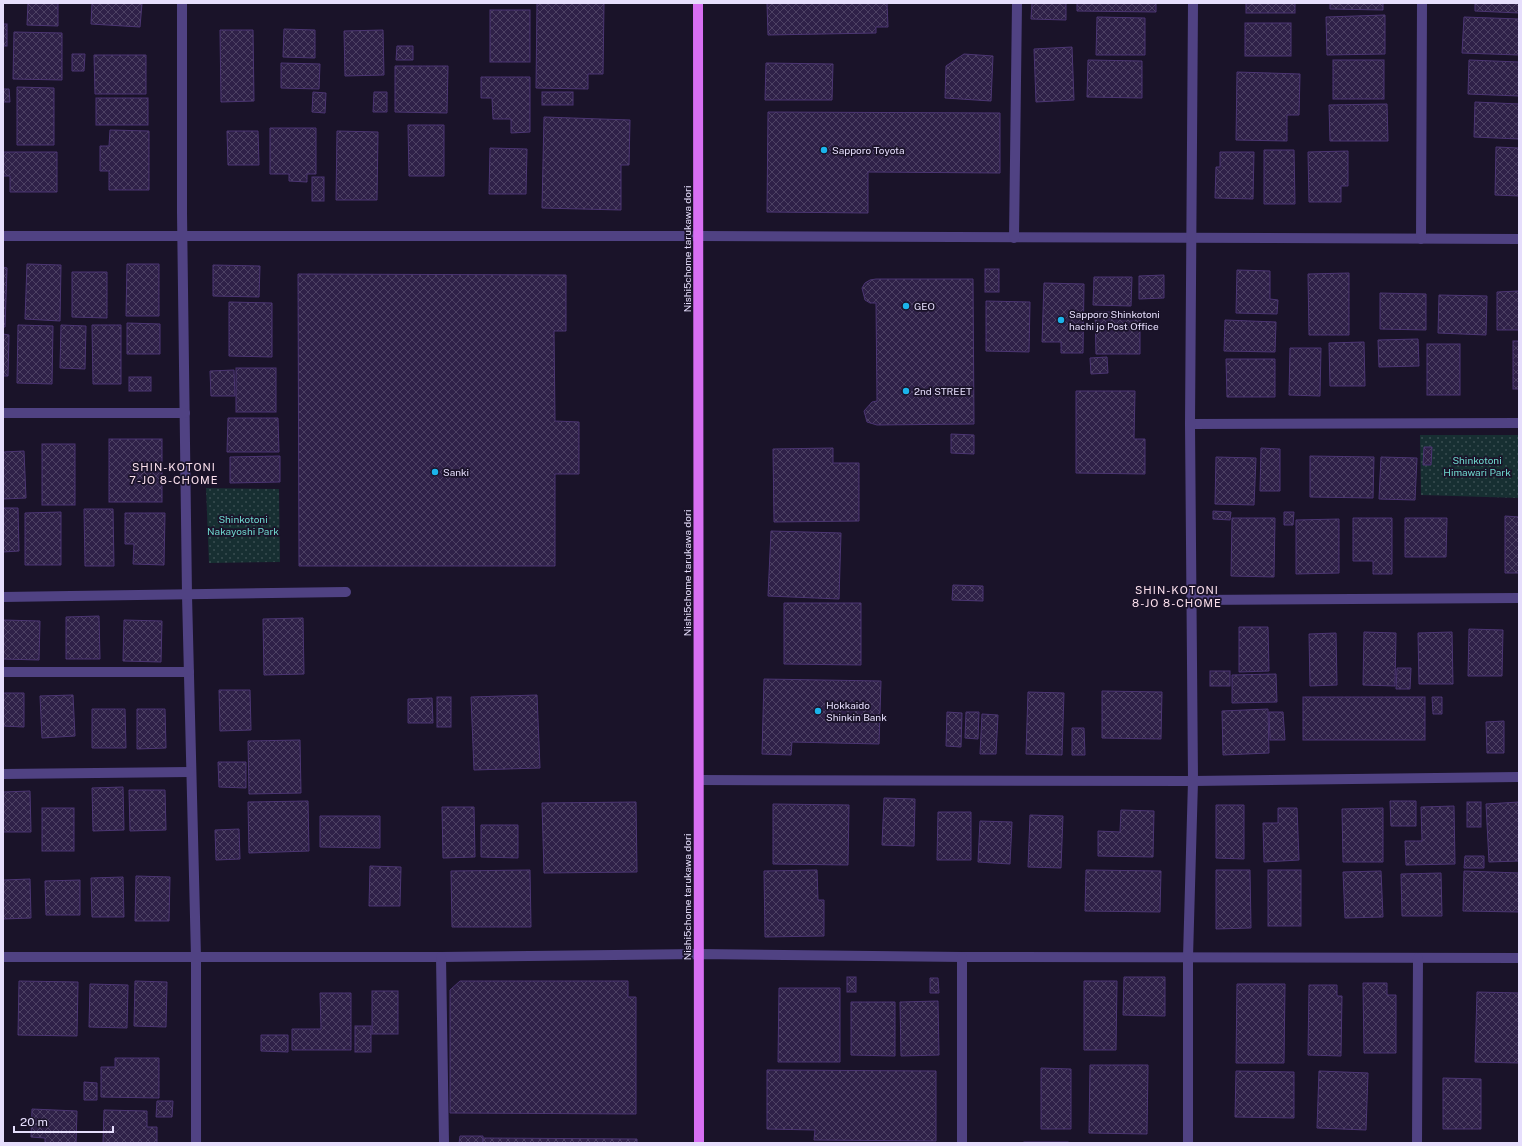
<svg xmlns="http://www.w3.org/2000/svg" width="1522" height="1146" font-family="'Public Sans',sans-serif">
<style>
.green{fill:url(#green-dots)}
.building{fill:url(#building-cross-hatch);stroke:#4b3572}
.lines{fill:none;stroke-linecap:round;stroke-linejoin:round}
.minor{stroke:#504283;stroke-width:10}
.major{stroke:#d76ff2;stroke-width:10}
.poi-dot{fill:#1bb4eb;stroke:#1a1329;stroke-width:1.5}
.labels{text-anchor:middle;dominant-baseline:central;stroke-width:3.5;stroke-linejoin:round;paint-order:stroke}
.poi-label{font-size:10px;fill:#e6defc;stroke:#1a1329;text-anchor:start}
.street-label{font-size:10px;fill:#e6defc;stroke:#1a1329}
.park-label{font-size:10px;fill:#6fd7ce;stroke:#1a1329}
.neighbourhood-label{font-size:11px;letter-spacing:1px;fill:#fce0ed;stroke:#1a1329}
</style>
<defs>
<pattern id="green-dots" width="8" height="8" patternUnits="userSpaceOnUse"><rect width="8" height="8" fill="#172f32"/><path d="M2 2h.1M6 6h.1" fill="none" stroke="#394d51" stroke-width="1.8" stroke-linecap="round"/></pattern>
<pattern id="building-cross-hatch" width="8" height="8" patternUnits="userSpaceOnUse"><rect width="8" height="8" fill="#2f2148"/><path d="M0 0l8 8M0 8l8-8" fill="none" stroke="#4d4163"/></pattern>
</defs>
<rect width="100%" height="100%" fill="#1a1329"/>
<g class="green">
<polygon points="1420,435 1519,435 1519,498 1421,495"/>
<polygon points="206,488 279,489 280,562 209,563"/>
</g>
<g class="building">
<polygon points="28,3 58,3 58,26 27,25"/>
<polygon points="92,3 142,3 140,27 91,24"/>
<polygon points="537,3 604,3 603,74 588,74 588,89 536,88"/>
<polygon points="767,3 887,3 888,27 876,27 876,33 768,35"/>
<polygon points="1032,3 1066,3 1066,20 1031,19"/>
<polygon points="1077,3 1156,3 1156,12 1077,11"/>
<rect x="1246" y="3" width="49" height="10"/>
<polygon points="1330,3 1383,3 1383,10 1330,9"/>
<polygon points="1475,3 1519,3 1519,13 1475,11"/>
<rect x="490" y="10" width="40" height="52"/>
<polygon points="1385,15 1385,54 1327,55 1326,17"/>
<polygon points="1097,17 1145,18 1145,55 1096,55"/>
<polygon points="1464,17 1519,19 1519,55 1462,53"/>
<rect x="1245" y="23" width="46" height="33"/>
<rect x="3" y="24" width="4" height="22"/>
<polygon points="284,29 315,30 315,58 283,57"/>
<polygon points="220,30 253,30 254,101 221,102"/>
<polygon points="383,30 384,75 345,76 344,31"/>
<polygon points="14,32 62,33 62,80 13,79"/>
<polygon points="397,46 413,46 413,60 396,60"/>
<polygon points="1072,47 1074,100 1036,102 1034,49"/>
<polygon points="72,54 85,54 84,71 72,71"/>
<polygon points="964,54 993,56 991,101 945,98 946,66"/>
<polygon points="94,55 146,55 146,94 95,94"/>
<polygon points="1088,60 1142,61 1142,98 1087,97"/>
<rect x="1333" y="60" width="51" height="39"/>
<polygon points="1469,60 1519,62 1519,96 1468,94"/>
<polygon points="281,63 320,64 319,89 281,88"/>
<polygon points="766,63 833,64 832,100 765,100"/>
<polygon points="395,66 448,66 447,113 395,112"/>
<polygon points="1237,72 1300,74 1299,115 1287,115 1287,141 1236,140"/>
<polygon points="481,77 530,77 530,132 511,133 511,119 493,119 492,98 481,98"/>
<polygon points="17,87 54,88 54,145 17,145"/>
<polygon points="3,89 9,89 10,102 3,102"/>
<polygon points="313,92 326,93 325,113 312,112"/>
<polygon points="374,92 387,92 387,112 373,112"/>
<rect x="542" y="92" width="31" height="13"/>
<rect x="96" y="98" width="52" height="27"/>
<polygon points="1475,102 1519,104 1519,139 1474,137"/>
<polygon points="1387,104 1388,141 1330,141 1329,105"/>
<polygon points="768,112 1000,113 1000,173 868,172 868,213 767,212"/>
<polygon points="544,117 630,120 629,165 621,165 621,210 542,208"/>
<polygon points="408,125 444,125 444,176 409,176"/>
<polygon points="270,128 316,128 316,174 307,174 307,182 289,181 289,174 270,174"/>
<polygon points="110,130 149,131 149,190 109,190 109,171 100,171 100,146 109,146"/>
<polygon points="227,131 258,131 259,165 228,165"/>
<polygon points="337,131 378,132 377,200 336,200"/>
<polygon points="1496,147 1519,148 1519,196 1495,195"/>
<polygon points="490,148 527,149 526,194 489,194"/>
<polygon points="1264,150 1294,150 1295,204 1264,204"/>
<polygon points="1348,151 1348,186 1341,186 1341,202 1309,202 1308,152"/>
<polygon points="3,152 57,152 57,192 10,192 10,176 3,176"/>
<polygon points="1220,152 1254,152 1253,199 1215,198 1216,167 1220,167"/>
<rect x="312" y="177" width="12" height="24"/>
<polygon points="27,264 61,265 60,321 25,319"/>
<polygon points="127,264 159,264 159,316 126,316"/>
<polygon points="213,265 260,266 259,297 213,296"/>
<polygon points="3,267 7,268 5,327 3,327"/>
<rect x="985" y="269" width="14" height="23"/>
<polygon points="1237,270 1270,271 1270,299 1278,300 1277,314 1236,313"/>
<polygon points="72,272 107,272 107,318 72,317"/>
<polygon points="1349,273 1349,335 1309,335 1308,274"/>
<polygon points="298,274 566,275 566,331 554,331 555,421 579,422 579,474 555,474 555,566 299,566"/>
<polygon points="1164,275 1164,298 1139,299 1139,276"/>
<polygon points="1094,277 1132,277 1131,306 1093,305"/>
<polygon points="973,279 974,424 877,425 867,422 864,411 872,402 877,401 876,303 870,303 865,300 862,288 865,283 870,280 876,279"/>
<polygon points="1044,283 1084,284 1083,353 1061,353 1061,342 1042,342"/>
<polygon points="1519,291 1519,330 1497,330 1497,292"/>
<polygon points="1380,293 1426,294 1426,330 1380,329"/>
<polygon points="1439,295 1487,296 1486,335 1438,333"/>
<polygon points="986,301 1030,302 1029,352 986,351"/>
<polygon points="229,302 272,303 272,357 229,356"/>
<polygon points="1095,312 1140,312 1140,354 1096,354"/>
<polygon points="1225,320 1276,322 1275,352 1224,351"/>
<polygon points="127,323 160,324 160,354 127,354"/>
<polygon points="18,325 53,326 52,384 17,383"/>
<polygon points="61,325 86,326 85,369 60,368"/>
<polygon points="92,325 121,325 121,384 93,384"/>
<polygon points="3,334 9,335 8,376 3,376"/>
<polygon points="1418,339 1419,366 1379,367 1378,340"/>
<rect x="1513" y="341" width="6" height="48"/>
<polygon points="1364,342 1365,386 1330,386 1329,343"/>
<rect x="1427" y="344" width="33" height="51"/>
<polygon points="1290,348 1321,348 1320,396 1289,395"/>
<polygon points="1107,357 1108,373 1091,374 1090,358"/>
<polygon points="1226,359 1275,359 1275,397 1227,397"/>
<rect x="236" y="368" width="40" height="44"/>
<polygon points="234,370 235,396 211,396 210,371"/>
<rect x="129" y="377" width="22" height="14"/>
<polygon points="1076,391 1135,391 1134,439 1145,439 1145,474 1076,473"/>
<polygon points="228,418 278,418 279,452 227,452"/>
<polygon points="951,434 974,435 974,454 951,453"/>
<rect x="109" y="439" width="53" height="63"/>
<rect x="42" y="444" width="33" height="61"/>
<polygon points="1424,447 1432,447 1431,465 1423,465"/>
<polygon points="833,448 833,463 859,463 859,521 774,522 773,449"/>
<polygon points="1261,448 1280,449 1280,491 1260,491"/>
<polygon points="24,451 26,498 3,499 3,452"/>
<polygon points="280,456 280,482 230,483 230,457"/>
<polygon points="1310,456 1374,457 1373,498 1310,497"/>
<polygon points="1216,457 1256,458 1254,505 1215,504"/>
<polygon points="1381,457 1417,458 1415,500 1379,499"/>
<polygon points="3,508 18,508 19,551 3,552"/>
<polygon points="84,509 113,509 114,566 85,566"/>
<polygon points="1213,511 1231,512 1230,520 1213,519"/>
<polygon points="61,512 61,565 25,565 25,513"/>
<polygon points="1284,512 1294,512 1293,525 1284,525"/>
<polygon points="125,513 165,513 164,565 133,564 134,544 125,544"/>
<polygon points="1505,516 1519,517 1519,573 1505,573"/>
<polygon points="1232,518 1275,518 1274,577 1231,576"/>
<polygon points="1353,518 1392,518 1392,574 1373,574 1373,561 1353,561"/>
<polygon points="1405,518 1447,518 1446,557 1405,557"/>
<polygon points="1339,519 1339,573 1296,574 1296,520"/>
<polygon points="771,531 841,533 839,599 768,596"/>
<polygon points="953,585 983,586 983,601 952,600"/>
<polygon points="784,603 861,603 861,665 784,664"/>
<polygon points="99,616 100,659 66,659 66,617"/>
<polygon points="303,618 304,674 264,675 263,619"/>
<polygon points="3,620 40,621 39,660 3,659"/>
<polygon points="124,620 162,621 161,662 123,661"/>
<polygon points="1239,627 1268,627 1269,671 1239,672"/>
<polygon points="1469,629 1503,630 1502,676 1468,676"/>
<polygon points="1364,632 1396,633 1395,686 1363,685"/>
<polygon points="1452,632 1453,684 1419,684 1418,633"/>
<polygon points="1336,633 1337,685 1310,686 1309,634"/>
<polygon points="1397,668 1411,668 1410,689 1396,689"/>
<rect x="1210" y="671" width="20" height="15"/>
<polygon points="1276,674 1277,702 1232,703 1232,675"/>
<polygon points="764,679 881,681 879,744 792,742 791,755 762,754"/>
<polygon points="219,690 250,690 251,730 220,731"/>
<polygon points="1102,691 1162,692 1161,739 1102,738"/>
<polygon points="1028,692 1064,693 1062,755 1026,754"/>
<polygon points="3,693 24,693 24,727 3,726"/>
<polygon points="73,695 75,736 42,738 40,696"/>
<polygon points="537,695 540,768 474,770 471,697"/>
<rect x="437" y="697" width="14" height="30"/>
<rect x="1303" y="697" width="122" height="43"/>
<polygon points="1432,697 1442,697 1442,714 1433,714"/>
<polygon points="432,698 433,723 408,723 408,699"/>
<polygon points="92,709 125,709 126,748 92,748"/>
<polygon points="137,709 165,709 166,748 137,749"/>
<polygon points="1268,709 1269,753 1223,755 1222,711"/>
<polygon points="947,712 962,713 961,747 946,746"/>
<polygon points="966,712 979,712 978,739 965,738"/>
<polygon points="1269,712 1283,712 1285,740 1270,740"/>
<polygon points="982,714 998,715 996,754 980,754"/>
<polygon points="1504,721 1504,753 1487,753 1486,722"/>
<polygon points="1072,728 1084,728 1085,755 1072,755"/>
<polygon points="300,740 301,793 249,794 248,741"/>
<polygon points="218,762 246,762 246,788 219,787"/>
<polygon points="123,787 124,830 93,831 92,788"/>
<polygon points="129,790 165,790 166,830 130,831"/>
<polygon points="30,791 31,832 3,832 3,792"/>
<polygon points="884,798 915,799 914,846 882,845"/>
<polygon points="308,801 309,851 249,853 248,802"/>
<polygon points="1390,801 1416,801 1416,826 1391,826"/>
<polygon points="636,802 637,872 544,873 542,803"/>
<rect x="1467" y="802" width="14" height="25"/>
<polygon points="1519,802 1519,861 1489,862 1486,804"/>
<polygon points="773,804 849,805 848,865 773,864"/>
<polygon points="1216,805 1244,805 1244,859 1216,858"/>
<polygon points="1454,806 1455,864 1406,865 1405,841 1422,841 1421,807"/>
<polygon points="442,807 474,807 475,857 443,858"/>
<rect x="42" y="808" width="32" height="43"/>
<polygon points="1278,808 1297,808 1299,860 1264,862 1263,823 1278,823"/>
<polygon points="1383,808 1383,862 1343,862 1342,809"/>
<polygon points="1121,810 1154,811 1153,857 1098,856 1098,831 1120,832"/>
<polygon points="938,812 971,812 971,860 937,860"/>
<polygon points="1030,815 1063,816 1061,868 1028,867"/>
<polygon points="320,816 380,816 380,848 320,847"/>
<polygon points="980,821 1012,822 1010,864 978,862"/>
<polygon points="481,825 518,825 518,858 481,857"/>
<polygon points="239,829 240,859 216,860 215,830"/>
<polygon points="1465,856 1484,856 1484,868 1464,868"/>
<polygon points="370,866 401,867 400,906 369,906"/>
<polygon points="530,870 531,927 452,927 451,871"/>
<polygon points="817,870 818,900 824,900 824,936 765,937 764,871"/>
<polygon points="1086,870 1161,871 1160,912 1085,911"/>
<polygon points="1216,870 1250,870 1251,928 1216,929"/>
<rect x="1268" y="870" width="33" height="56"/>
<polygon points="1381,871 1383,917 1345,918 1343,872"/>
<polygon points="1464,871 1519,873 1519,912 1463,911"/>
<polygon points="1441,873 1442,916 1402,916 1401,874"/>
<polygon points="136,876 170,877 169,921 135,921"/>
<polygon points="123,877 124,917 92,917 91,878"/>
<polygon points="30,879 31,918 3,919 3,880"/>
<polygon points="80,880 80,915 46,915 45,881"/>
<rect x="847" y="977" width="9" height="15"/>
<polygon points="1124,977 1165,977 1165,1016 1123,1015"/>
<polygon points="930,978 938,978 939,993 930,993"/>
<polygon points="19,981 78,982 77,1036 18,1035"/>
<polygon points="135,981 167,982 166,1027 134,1026"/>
<polygon points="460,981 628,981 628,997 636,997 636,1114 450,1113 450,990"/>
<polygon points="1084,981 1117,981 1116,1050 1084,1050"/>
<polygon points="1363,983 1387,983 1387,995 1396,995 1396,1053 1364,1053"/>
<polygon points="90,984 128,985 127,1028 89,1027"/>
<polygon points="1237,984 1285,984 1284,1063 1236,1063"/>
<polygon points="1309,985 1337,985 1337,996 1342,996 1341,1056 1308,1055"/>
<polygon points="779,988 840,988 840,1062 778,1062"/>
<rect x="372" y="991" width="26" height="43"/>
<polygon points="1477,992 1519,993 1519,1063 1475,1062"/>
<polygon points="320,993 351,993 351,1050 292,1050 292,1029 321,1029"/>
<polygon points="938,1001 939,1055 901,1056 900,1002"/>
<polygon points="851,1002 895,1002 895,1056 851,1055"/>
<rect x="355" y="1026" width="16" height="26"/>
<polygon points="261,1035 288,1035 288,1052 261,1051"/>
<polygon points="115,1058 159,1058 159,1098 101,1097 101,1067 115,1067"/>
<polygon points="1090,1065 1148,1065 1147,1134 1089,1133"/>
<polygon points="1041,1068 1071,1069 1071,1129 1041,1129"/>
<polygon points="767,1070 936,1071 936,1141 814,1140 815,1130 767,1129"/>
<polygon points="1236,1071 1294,1072 1294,1118 1235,1117"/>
<polygon points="1319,1071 1368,1073 1366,1130 1317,1128"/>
<polygon points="1443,1078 1481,1079 1481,1129 1443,1129"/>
<polygon points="84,1082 97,1083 97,1100 84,1100"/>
<polygon points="157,1101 173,1101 172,1117 156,1117"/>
<polygon points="32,1109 77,1111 76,1143 45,1143 45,1138 31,1137"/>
<polygon points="104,1110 147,1111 147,1127 157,1127 157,1143 103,1143"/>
<polygon points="460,1136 483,1136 483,1143 459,1143"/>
<polygon points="483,1138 637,1139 637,1143 483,1143"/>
<rect x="1024" y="1142" width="44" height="1"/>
</g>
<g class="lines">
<g class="minor">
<polyline points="182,3 182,213 187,595 196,957 196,1143"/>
<polyline points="3,236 699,236 1519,239"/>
<polyline points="1014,238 1017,3"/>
<polyline points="1421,239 1422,3"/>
<polyline points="3,413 185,413"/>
<polyline points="1190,424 1519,423"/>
<polyline points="3,597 346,592"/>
<polyline points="1192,600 1519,598"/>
<polyline points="3,672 189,672"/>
<polyline points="3,774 190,772"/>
<polyline points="699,780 1193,781 1519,777"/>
<polyline points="3,957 441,957 699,954 962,957 1519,958"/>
<polyline points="441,957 444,1143"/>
<polyline points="962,1143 962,957"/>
<polyline points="1188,1143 1188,957 1193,781 1190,424 1193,3"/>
<polyline points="1417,1143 1418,958"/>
</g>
<polyline class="major" points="698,3 699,1143"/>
</g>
<g class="poi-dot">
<circle cx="824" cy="150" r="4"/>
<circle cx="906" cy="306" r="4"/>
<circle cx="1061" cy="320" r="4"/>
<circle cx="906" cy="391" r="4"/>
<circle cx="435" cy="472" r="4"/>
<circle cx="818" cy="711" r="4"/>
</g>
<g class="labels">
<g class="poi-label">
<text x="832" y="150">Sapporo Toyota</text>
<text x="914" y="306">GEO</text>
<text x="1069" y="314">Sapporo Shinkotoni<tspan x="1069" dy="12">hachi jo Post Office</tspan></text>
<text x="914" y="391">2nd STREET</text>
<text x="443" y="472">Sanki</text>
<text x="826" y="705">Hokkaido<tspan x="826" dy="12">Shinkin Bank</tspan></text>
</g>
<g class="street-label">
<text transform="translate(687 249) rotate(-90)">Nishi5chome tarukawa dori</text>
<text transform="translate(687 573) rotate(-90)">Nishi5chome tarukawa dori</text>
<text transform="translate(687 897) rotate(-90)">Nishi5chome tarukawa dori</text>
</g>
<g class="park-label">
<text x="1477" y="460">Shinkotoni<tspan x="1477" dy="12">Himawari Park</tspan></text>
<text x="243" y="519">Shinkotoni<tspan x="243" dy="12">Nakayoshi Park</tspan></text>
</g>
<g class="neighbourhood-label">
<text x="174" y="467">SHIN-KOTONI<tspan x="174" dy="13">7-JO 8-CHOME</tspan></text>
<text x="1177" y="590">SHIN-KOTONI<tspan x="1177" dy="13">8-JO 8-CHOME</tspan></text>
</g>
</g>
<rect width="1522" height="1146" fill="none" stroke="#e6defc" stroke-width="8"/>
<path d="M14 1126v6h99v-6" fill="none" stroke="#e6defc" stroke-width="2"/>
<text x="20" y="1126" font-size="12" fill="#e6defc" stroke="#1a1329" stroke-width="3" paint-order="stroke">20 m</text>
</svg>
